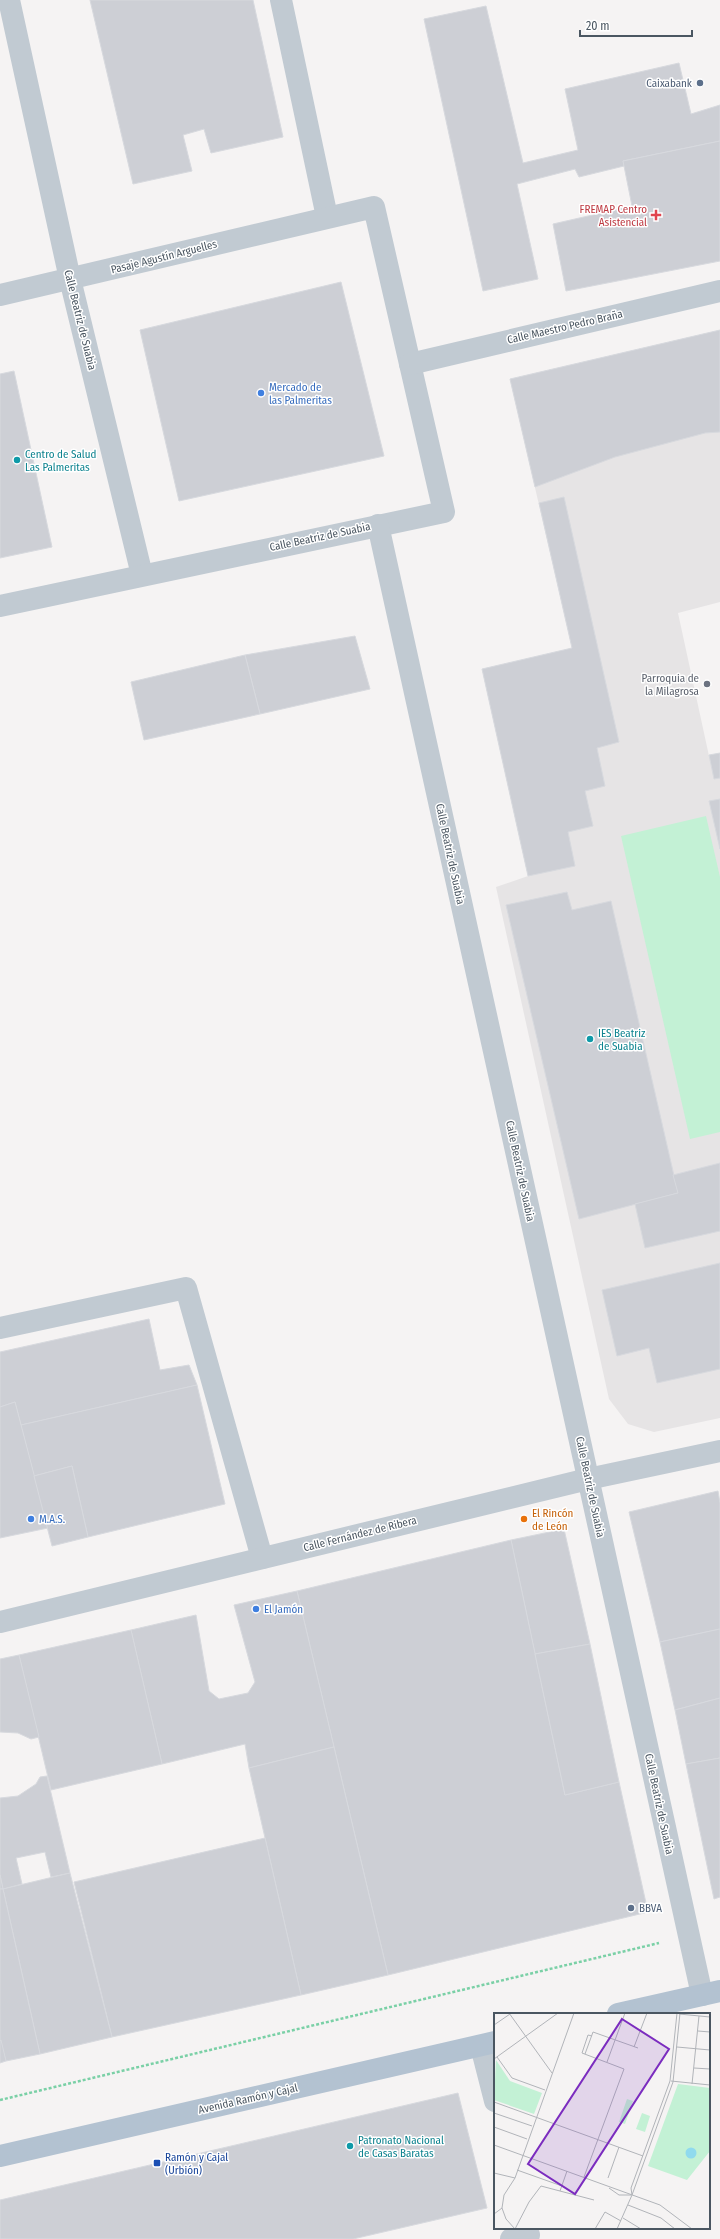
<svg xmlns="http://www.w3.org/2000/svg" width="720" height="2239" font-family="'Fira Sans Condensed',sans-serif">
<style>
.education{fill:#e6e4e5}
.green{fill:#c3f1d5}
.building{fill:#cdcfd5;stroke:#d7d9de}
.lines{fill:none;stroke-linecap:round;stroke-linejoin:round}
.path{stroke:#7ad0a6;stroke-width:2.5;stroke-dasharray:3 2;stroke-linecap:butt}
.street{stroke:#c1cad2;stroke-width:22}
.primary{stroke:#b3c2d1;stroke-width:22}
.service-dot{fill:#5c6f8a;stroke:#fff;stroke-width:1.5}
.health-dot{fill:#e0444e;stroke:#fff;stroke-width:1.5}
.shop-dot{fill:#3f7fe0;stroke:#fff;stroke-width:1.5}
.culture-dot{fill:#0f9aa8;stroke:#fff;stroke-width:1.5}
.worship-dot{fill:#6b7280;stroke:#fff;stroke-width:1.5}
.food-dot{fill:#e8710a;stroke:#fff;stroke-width:1.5}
.transit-dot{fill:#1a4fb4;stroke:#fff;stroke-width:1.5}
.labels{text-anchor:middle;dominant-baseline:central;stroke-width:3;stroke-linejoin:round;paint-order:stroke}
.service-label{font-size:11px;fill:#4e5e75;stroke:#fff;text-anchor:end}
.health-label{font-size:11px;fill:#be3a42;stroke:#fff;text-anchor:end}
.street-label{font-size:11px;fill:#4a5661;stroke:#fff}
.shop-label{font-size:11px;fill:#366cbe;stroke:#fff;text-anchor:start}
.culture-label{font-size:11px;fill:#0d838f;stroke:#fff;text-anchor:start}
.worship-label{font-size:11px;fill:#5b616d;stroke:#fff;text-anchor:end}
.food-label{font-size:11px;fill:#c56008;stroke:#fff;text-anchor:start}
.transit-label{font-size:11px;fill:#164399;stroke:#fff;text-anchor:start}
.inset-road{fill:none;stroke:#b1b4b9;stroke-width:1}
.view{fill:#7b2cbf;fill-opacity:0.15;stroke:#7b2cbf;stroke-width:2}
.inset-edge{fill:none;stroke:#4a5661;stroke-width:2}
</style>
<rect width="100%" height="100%" fill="#f5f3f3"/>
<polygon class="education" points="720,330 720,602 678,613 714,779 720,778 720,1418 654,1432 628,1424 609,1399 496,887 528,876 482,669 572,648 510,379"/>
<polygon class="green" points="706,816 720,877 720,1132 690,1139 621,836"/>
<g class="building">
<polygon points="90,0 253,0 283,137 211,153 204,129 183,135 192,171 133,184"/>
<polygon points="486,6 523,163 578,150 565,89 679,63 691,114 720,105 720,141 623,161 624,166 579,177 575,169 517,184 538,279 483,291 424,19"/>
<polygon points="720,141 720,261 566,291 553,224 632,206 623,161"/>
<polygon points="341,282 384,456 179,501 140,330"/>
<polygon points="720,330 720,432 705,433 615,457 535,487 510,379"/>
<polygon points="14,371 52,547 0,558 0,374"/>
<polygon points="564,497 619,742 597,748 605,786 585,791 593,826 568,832 575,866 528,876 482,669 572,648 539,503"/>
<polygon points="355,636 370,689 260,714 245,655"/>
<polygon points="245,655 260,714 144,740 131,682"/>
<polygon points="720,753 720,778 714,779 709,755"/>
<polygon points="720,799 720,849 709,801"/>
<polygon points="567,892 572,910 611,901 678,1193 579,1219 506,905"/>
<polygon points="720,1163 720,1231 645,1248 635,1204 678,1193 673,1175"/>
<polygon points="720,1263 720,1369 657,1383 649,1348 617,1356 602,1290"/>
<polygon points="149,1319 160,1370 189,1365 197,1385 21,1425 15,1402 0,1407 0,1352"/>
<polygon points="197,1385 225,1504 88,1537 72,1466 34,1476 21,1425"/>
<polygon points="15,1402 48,1528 0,1538 0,1407"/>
<polygon points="72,1466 88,1537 52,1546 34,1476"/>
<polygon points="718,1491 720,1503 720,1629 660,1642 629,1512"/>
<polygon points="564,1529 590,1644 535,1654 511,1540"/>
<polygon points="511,1540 565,1795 619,1782 648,1912 388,1975 297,1591"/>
<polygon points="297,1591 334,1747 249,1768 245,1744 162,1764 131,1630 196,1615 209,1691 219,1699 248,1693 255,1682 234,1605"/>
<polygon points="720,1629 720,1698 675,1710 660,1642"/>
<polygon points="131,1630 162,1764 51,1790 19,1655"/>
<polygon points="590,1644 619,1782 565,1795 535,1654"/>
<polygon points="19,1655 39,1737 31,1739 18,1733 0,1732 0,1659"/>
<polygon points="720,1698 720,1758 686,1764 675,1710"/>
<polygon points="334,1747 388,1975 301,1995 249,1768"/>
<polygon points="720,1758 720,1897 714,1899 686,1764"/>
<polygon points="47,1776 70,1873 51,1877 45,1852 16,1858 22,1884 3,1889 0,1875 0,1798 18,1796 36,1784 40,1777"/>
<polygon points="265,1838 301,1995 112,2037 74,1882"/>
<polygon points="70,1873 112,2037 40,2054 3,1889"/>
<polygon points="0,1875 3,1889 0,1889"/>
<polygon points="0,1889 3,1889 40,2054 6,2061 0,2041"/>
<polygon points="1,2040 6,2061 0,2063 0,2041"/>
<polygon points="458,2093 487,2208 353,2239 0,2239 0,2200"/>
</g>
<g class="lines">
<polyline class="path" points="0,2100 659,1943"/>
<g class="street">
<polyline points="9,0 70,279 142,575"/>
<polyline points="281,0 327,217"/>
<polyline points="0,295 374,207 444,512 0,606"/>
<polyline points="410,364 720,291"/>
<polyline points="378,525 702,1995"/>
<polyline points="0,1328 186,1288 262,1558"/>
<polyline points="0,1622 588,1479 720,1451"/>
<polyline points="481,2046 495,2101"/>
<polyline points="511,2239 529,2235"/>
</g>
<g class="primary">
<polyline points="618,2014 720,1991"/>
<polyline points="0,2156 495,2042"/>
</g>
</g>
<g class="service-dot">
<circle cx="700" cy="83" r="4"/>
<circle cx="631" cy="1908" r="4"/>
</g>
<path class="health-dot" d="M654 209h4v4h4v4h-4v4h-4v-4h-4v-4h4z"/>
<g class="shop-dot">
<circle cx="261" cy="393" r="4"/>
<circle cx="31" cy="1519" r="4"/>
<circle cx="256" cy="1609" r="4"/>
</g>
<g class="culture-dot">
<circle cx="17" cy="460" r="4"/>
<circle cx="590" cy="1039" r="4"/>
<circle cx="350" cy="2146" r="4"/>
</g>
<circle class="worship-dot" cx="707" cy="684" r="4"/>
<circle class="food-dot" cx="524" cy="1519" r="4"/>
<rect class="transit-dot" x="153" y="2159" width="8" height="8" rx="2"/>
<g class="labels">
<g class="service-label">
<text x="692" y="83">Caixabank</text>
<text x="639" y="1908" text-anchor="start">BBVA</text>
</g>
<g class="health-label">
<text x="647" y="209">FREMAP Centro<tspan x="647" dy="13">Asistencial</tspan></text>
</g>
<g class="street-label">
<text transform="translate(164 257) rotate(-14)">Pasaje Agustín Arguelles</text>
<text transform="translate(80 320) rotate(76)">Calle Beatriz de Suabia</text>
<text transform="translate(565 327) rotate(-13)">Calle Maestro Pedro Braña</text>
<text transform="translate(320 537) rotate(-12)">Calle Beatriz de Suabia</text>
<text transform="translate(450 854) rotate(78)">Calle Beatriz de Suabia</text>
<text transform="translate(520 1171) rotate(78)">Calle Beatriz de Suabia</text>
<text transform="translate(590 1487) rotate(78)">Calle Beatriz de Suabia</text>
<text transform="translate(360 1534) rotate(-14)">Calle Fernández de Ribera</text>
<text transform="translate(659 1804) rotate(78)">Calle Beatriz de Suabia</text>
<text transform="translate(248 2099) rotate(-13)">Avenida Ramón y Cajal</text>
</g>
<g class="shop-label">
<text x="269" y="387">Mercado de<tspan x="269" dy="13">las Palmeritas</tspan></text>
<text x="39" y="1519">M.A.S.</text>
<text x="264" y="1609">El Jamón</text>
</g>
<g class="culture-label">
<text x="25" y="454">Centro de Salud<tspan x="25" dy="13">Las Palmeritas</tspan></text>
<text x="598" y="1033">IES Beatriz<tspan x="598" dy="13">de Suabia</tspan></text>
<text x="358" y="2140">Patronato Nacional<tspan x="358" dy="13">de Casas Baratas</tspan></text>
</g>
<g class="worship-label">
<text x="699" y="678">Parroquia de<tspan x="699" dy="13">la Milagrosa</tspan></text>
</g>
<g class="food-label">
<text x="532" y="1513">El Rincón<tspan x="532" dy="13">de León</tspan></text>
</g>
<g class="transit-label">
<text x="165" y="2157">Ramón y Cajal<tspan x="165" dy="13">(Urbión)</tspan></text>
</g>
</g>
<g transform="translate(494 2013)">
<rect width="216" height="216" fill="#f5f3f3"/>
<path d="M2,47l14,21 32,12 -8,21 -40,-14zM184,71l32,4v63l-23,29 -39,-14zM133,86l6,2 -8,23 -6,-2zM148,100l8,3 -5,16 -9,-3z" fill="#c3f1d5"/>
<path d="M191.5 140a5.5 5.5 0 1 1 11 0a5.5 5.5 0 1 1-11 0Z" fill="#90daee"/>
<path class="inset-road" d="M15,0l43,60M185,1l31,3M0,12l16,-11M204,18l12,1M140,34l13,-34M183,34l33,3M91,41l8,-22 45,16M3,44l15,21 33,12M0,46l64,-46M113,49l18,-49M200,55l16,1M177,68l39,4M198,71l7,-68M0,89l149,54M0,100l38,13M0,114l33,12M0,132l166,60 32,24M23,157l45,16M0,160l21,5M90,164l40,-108 -42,-16 6,-18 4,1M114,165l11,-31M115,175l10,7h12M66,178l7,-20M138,182l41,-113 7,-69M138,182l-1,-7 39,-107 7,-68M134,192l33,13 14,11M8,195l4,11 9,10M0,201l8,-6 2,-13 11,-17 59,-165M129,205l18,11M21,216l14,-27 12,-16 53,14M101,216l10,-17 16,9M123,216l15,-34"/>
<path class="view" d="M128,6l47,30 -94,145 -47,-30z"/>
<rect width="216" height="216" class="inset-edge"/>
</g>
<path d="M580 30v6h112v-6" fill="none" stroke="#4a5661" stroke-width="2"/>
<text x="586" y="30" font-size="12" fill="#4a5661" stroke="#ffffff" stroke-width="3" paint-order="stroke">20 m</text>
</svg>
